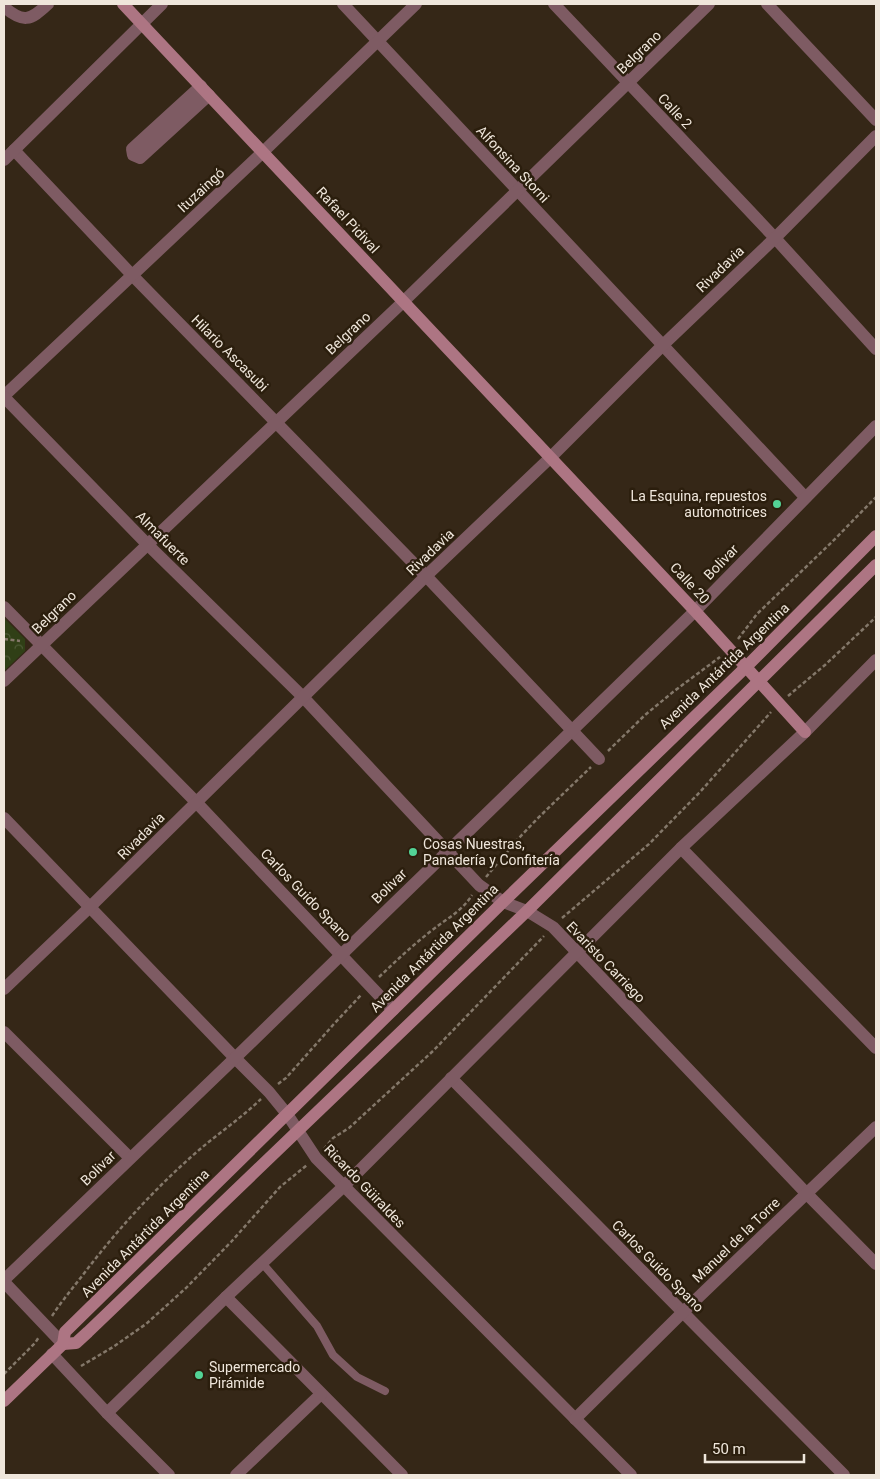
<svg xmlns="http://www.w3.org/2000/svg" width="880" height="1479" font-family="Roboto,sans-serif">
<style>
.forest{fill:url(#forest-crowns)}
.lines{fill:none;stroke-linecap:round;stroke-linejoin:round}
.path{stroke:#84786a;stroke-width:2.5;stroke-dasharray:4 2.5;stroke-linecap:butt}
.lane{stroke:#7e5b63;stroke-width:8}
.street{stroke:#7e5b63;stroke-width:12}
.secondary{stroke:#ad7583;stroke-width:12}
.poi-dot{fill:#53d396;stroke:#2b1e0d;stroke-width:2}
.labels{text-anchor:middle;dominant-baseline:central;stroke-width:5;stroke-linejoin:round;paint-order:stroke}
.street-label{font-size:14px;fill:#efe6db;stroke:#2b1e0d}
.poi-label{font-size:14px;fill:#efe6db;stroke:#2b1e0d;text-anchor:start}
</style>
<defs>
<pattern id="forest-crowns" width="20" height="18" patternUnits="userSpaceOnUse" patternTransform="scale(1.25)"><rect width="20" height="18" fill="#303f16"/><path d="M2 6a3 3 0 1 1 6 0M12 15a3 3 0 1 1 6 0" fill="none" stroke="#4e5b37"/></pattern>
</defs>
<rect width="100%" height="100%" fill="#352717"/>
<polygon class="forest" points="4,618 25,639 25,651 4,671"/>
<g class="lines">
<g class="path">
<polyline points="4,639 20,641"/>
<polyline points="738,639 757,614 832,542 876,497"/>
<polyline points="788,696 825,665 876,617"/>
<polyline points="608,751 645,715 673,692 720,657"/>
<polyline points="486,877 518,839 537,819 591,767"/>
<polyline points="562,918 649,844 700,792 771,712"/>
<path d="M379,977c18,-17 36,-34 56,-49 13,-10 28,-18 37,-33"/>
<polyline points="278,1084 286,1078 333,1025 361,995"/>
<polyline points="324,1149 333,1138 349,1128 433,1051 544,936"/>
<path d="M52,1316c9,-14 20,-27 30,-40 35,-46 73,-88 117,-126 20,-17 42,-32 62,-51"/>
<polyline points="81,1366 113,1347 146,1324 186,1288 231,1242 280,1187 307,1165"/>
<polyline points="4,1374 35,1343 39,1337"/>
</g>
<polyline class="lane" points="262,1263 317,1326 333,1355 357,1377 385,1391"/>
<g class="street">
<polyline points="343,4 805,497"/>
<polyline points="554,4 775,238 876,349"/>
<polyline points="767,4 876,120"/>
<path d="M4,7c19,16 26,14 44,-3"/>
<polyline points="201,86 132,149 133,155 140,158 209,95"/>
<polyline points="14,150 132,275 426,576 599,759"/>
<polyline points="4,160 162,4"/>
<polyline points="4,396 263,152 416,4"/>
<polyline points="4,397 147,544 303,697 479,885 503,902 527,911 553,927 806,1193 876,1264"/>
<polyline points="4,607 196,802 393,1010"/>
<polyline points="4,681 404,301 709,4"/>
<polyline points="4,818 235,1058 269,1092 287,1114 316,1158 631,1475"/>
<polyline points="681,848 876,1048"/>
<polyline points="4,989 90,907 426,576 551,457 663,345 775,238 876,136"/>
<polyline points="4,1032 130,1158"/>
<polyline points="451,1078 844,1475"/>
<polyline points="4,1280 235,1058 695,611 876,426"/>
<polyline points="4,1282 63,1344"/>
<polyline points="226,1297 402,1475"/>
<polyline points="52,1354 107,1413 169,1475"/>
<polyline points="107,1413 226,1297 344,1186 681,848 805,732 876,660"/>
<polyline points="575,1419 682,1313 876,1127"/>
<polyline points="236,1475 321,1394"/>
</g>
<g class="secondary">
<polyline points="123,4 695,611 805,732"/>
<polyline points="63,1344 76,1343 88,1332 527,911 876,565"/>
<polyline points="4,1401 63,1344 65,1332 503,902 746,667 876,536"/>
</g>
</g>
<g class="poi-dot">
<circle cx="777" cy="504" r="5"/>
<circle cx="413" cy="852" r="5"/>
<circle cx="199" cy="1375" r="5"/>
</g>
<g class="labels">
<g class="street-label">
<text transform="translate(639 52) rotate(-44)">Belgrano</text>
<text transform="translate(675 111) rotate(47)">Calle 2</text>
<text transform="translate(513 164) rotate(47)">Alfonsina Storni</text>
<text transform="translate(201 190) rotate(-43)">Ituzaingó</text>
<text transform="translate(348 220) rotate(47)">Rafael Pidival</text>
<text transform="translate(720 269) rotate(-44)">Rivadavia</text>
<text transform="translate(348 333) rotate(-43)">Belgrano</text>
<text transform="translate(230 353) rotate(45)">Hilario Ascasubi</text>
<text transform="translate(163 538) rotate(45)">Almafuerte</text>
<text transform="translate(430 552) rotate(-44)">Rivadavia</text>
<text transform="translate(721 562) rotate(-46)">Bolivar</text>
<text transform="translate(690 583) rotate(47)">Calle 20</text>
<text transform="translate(54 612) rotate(-44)">Belgrano</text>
<text transform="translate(724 666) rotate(-44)">Avenida Antártida Argentina</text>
<text transform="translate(141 836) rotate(-45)">Rivadavia</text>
<text transform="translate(389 886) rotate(-44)">Bolivar</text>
<text transform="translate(306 895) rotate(46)">Carlos Guido Spano</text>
<text transform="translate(434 948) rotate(-45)">Avenida Antártida Argentina</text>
<text transform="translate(606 962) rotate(46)">Evaristo Carriego</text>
<text transform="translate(98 1168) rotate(-44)">Bolivar</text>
<text transform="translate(365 1186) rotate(46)">Ricardo Güiraldes</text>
<text transform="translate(145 1233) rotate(-45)">Avenida Antártida Argentina</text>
<text transform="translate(736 1240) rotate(-44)">Manuel de la Torre</text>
<text transform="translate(658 1266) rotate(45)">Carlos Guido Spano</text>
</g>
<g class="poi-label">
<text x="767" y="496" text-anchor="end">La Esquina, repuestos<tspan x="767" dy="16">automotrices</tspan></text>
<text x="423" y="844">Cosas Nuestras,<tspan x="423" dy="16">Panadería y Confitería</tspan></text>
<text x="209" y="1367">Supermercado<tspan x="209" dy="16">Pirámide</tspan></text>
</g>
</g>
<rect width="880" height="1479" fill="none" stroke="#efe6db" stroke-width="10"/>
<path d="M705 1454v8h99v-8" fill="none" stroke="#efe6db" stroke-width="2.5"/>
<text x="712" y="1454" font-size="15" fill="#efe6db" stroke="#2b1e0d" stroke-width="4" paint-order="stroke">50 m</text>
</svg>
